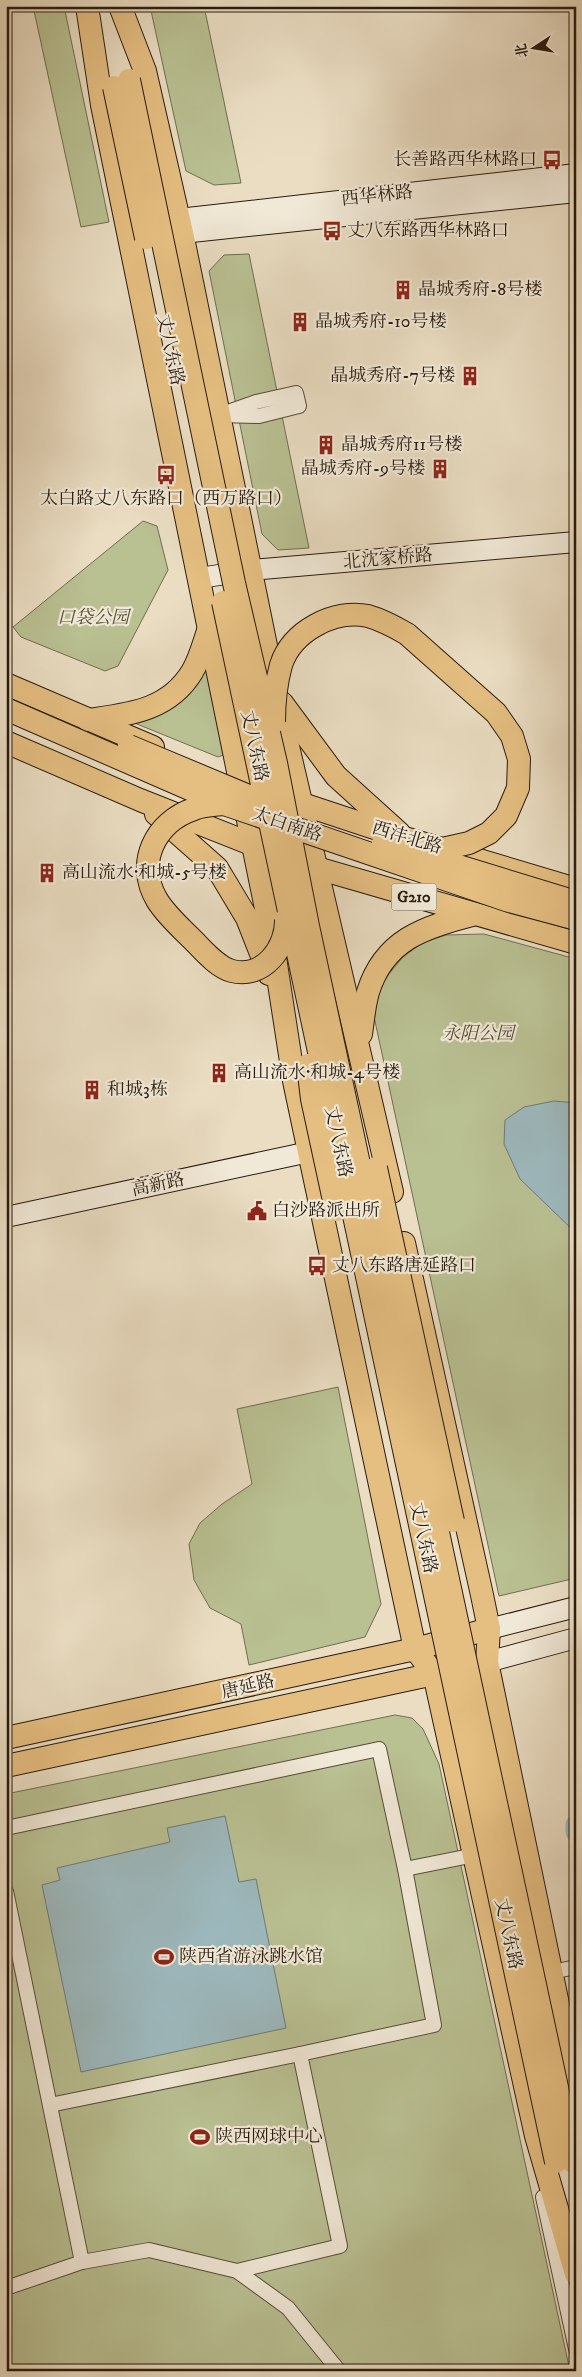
<svg xmlns="http://www.w3.org/2000/svg" width="582" height="2377" font-family="'IM FELL DW Pica','Noto Serif SC',serif">
<style>
.green{fill:#b9c092;stroke:#706e50}
.water{fill:#9db9be;stroke:#6e7a78}
.lines{fill:none;stroke-linecap:round;stroke-linejoin:round}
.river{stroke:#9db9be;stroke-width:21}
.street-casing{stroke:#584c3c;stroke-width:16}
.secondary-casing{stroke:#281b0f;stroke-width:22}
.primary-casing{stroke:#281b0f;stroke-width:24}
.street{stroke:#f1e9d7;stroke-width:14}
.secondary{stroke:#f1e9d7;stroke-width:20}
.primary{stroke:#e5be81;stroke-width:22}
.primary-bridge-casing{stroke:#281b0f;stroke-width:24;stroke-linecap:butt}
.primary-bridge{stroke:#e5be81;stroke-width:22}
.labels{text-anchor:middle;dominant-baseline:central;stroke-width:4.5;stroke-linejoin:round;paint-order:stroke}
.shield{fill:#f1e9d7;stroke:#64594b;stroke-width:1}
.shield-label{font-size:16px;font-weight:bold;fill:#281b0f}
.poi-label{font-size:18px;fill:#281b0f;stroke:#f1e9d7;text-anchor:start}
.street-label{font-size:18px;fill:#281b0f;stroke:#f1e9d7}
.park-label{font-size:18px;font-style:italic;fill:#544d36;stroke:#f1e9d7}
</style>
<rect width="100%" height="100%" fill="#eaddc2"/>
<filter id="stains"><feTurbulence type="fractalNoise" baseFrequency=".004" numOctaves="4"/><feColorMatrix values="0 0 0 0 .2 0 0 0 0 .09 0 0 0 0 .02 0 0 0 .5 -.17"/></filter>
<radialGradient id="worn" r=".72"><stop offset=".6" stop-color="#630" stop-opacity="0"/><stop offset="1" stop-color="#630" stop-opacity=".3"/></radialGradient>
<g class="green">
<polygon points="33,6 64,6 109,222 81,227"/>
<polygon points="150,6 204,6 241,183 214,185 186,171"/>
<polygon points="249,254 309,548 278,550 262,534 209,271 224,255"/>
<polygon points="143,521 157,526 168,570 118,666 105,671 21,637 13,627"/>
<polygon points="207,658 226,754 218,757 132,722"/>
<polygon points="484,934 576,959 576,1578 499,1596 373,1012 382,982 403,957 422,943 446,935"/>
<polygon points="338,1387 381,1604 365,1637 249,1665 241,1624 210,1608 194,1580 189,1544 200,1523 222,1504 252,1484 237,1409"/>
<polygon points="395,1715 412,1718 423,1729 439,1764 570,2371 6,2371 6,1794"/>
</g>
<g class="water">
<polygon points="554,1101 576,1103 576,1233 520,1179 504,1144 505,1120 524,1107"/>
<polygon points="225,1816 239,1882 256,1879 286,2028 81,2072 42,1885 60,1880 57,1868 170,1842 167,1828"/>
</g>
<g class="lines">
<polyline class="river" points="576,1825 576,1832"/>
<defs>
<g id="street">
<polygon points="296,393 299,406 259,416 219,415 256,402"/>
<polyline points="6,1828 379,1749 405,1869 475,1855"/>
<polyline points="6,1891 82,2262"/>
<polyline points="552,1972 576,1967"/>
<polyline points="50,2105 300,2054"/>
<polyline points="543,2197 576,2349"/>
<polyline points="237,2271 340,2246 300,2054 434,2025 405,1869"/>
<polyline points="6,2288 82,2262 149,2250 237,2271 288,2308 339,2371"/>
</g>
<g id="secondary">
<polyline points="179,219 576,174"/>
<polyline points="182,233 576,192"/>
<polyline points="200,578 251,570 576,542"/>
<polyline points="6,1217 309,1152"/>
<polyline points="489,1629 576,1607"/>
<polyline points="487,1662 576,1638"/>
</g>
<g id="primary">
<polyline points="87,6 102,105 272,938 294,1081 309,1152 415,1649 434,1674 536,2136 576,2274"/>
<polyline points="120,6 145,71 182,233 276,695 392,1192"/>
<polyline points="6,684 153,747"/>
<polyline points="282,703 336,776 399,833"/>
<path d="M88,720c41,-6 80,-9 104,-48 8,-13 12,-30 17,-44"/>
<polyline points="6,742 140,800 264,849"/>
<polyline points="290,800 405,838 576,889"/>
<polyline points="156,814 217,868 247,918 269,974"/>
<polyline points="303,864 576,943"/>
<path d="M361,1034c2,-13 3,-28 7,-42 16,-52 56,-65 104,-77"/>
<polyline points="404,1243 482,1595 489,1629 487,1662 576,2091"/>
<polyline points="6,1738 415,1649 489,1629"/>
<polyline points="6,1766 448,1671"/>
</g>
</defs>
<use href="#street" class="street-casing"/>
<use href="#secondary" class="secondary-casing"/>
<use href="#primary" class="primary-casing"/>
<use href="#street" class="street"/>
<use href="#secondary" class="secondary"/>
<use href="#primary" class="primary"/>
<defs>
<g id="primary-bridge">
<polyline points="129,80 234,583 276,763 308,926 573,2162"/>
<polyline points="114,87 146,238"/>
<polyline points="223,602 556,2162"/>
<polyline points="6,709 224,804 509,901 576,919"/>
<path d="M274,722c0,-18 2,-39 7,-57 11,-34 53,-56 87,-49 14,4 27,11 39,18l89,79 16,23 7,23 -1,29 -12,28 -17,17 -20,10 -27,6 -21,1"/>
<polyline points="129,746 275,807"/>
<path d="M224,804c-10,1 -21,1 -30,5 -39,13 -59,54 -37,91 9,15 24,28 36,40 10,10 24,27 39,31 31,8 55,-23 54,-52"/>
<polyline points="383,843 576,902"/>
<polyline points="308,1065 312,1099 336,1210"/>
<polyline points="376,1168 453,1521"/>
</g>
</defs>
<use href="#primary-bridge" class="primary-bridge-casing"/>
<use href="#primary-bridge" class="primary-bridge"/>
</g>
<defs>
<symbol id="bus-bare" viewBox="-9 -9 18 18"><path d="M-5-6H5V4H4V6H2V4H-2V6H-4V4H-5ZM-3.5-4V0h7V-4ZM-3.5 1.2v1.5H-2V1.2ZM2 1.2v1.5H3.5V1.2Z" fill="#8f2418" stroke="#f1e9d7" stroke-width="2.5" paint-order="stroke"/></symbol>
<symbol id="building-bare" viewBox="-9 -9 18 18"><path d="M-4-6H4V6H1V3H-1V6H-4ZM-2.5-4.3h1.7v1.8h-1.7ZM.8-4.3h1.7v1.8H.8ZM-2.5-1h1.7V.8h-1.7ZM.8-1h1.7V.8H.8Z" fill="#8f2418" stroke="#f1e9d7" stroke-width="2.5" paint-order="stroke"/></symbol>
<symbol id="civic-bare" viewBox="-9 -9 18 18"><path d="M-.6-6.5H3V-4.5H.6V-3L4-1V1h2V6H-6V1h2V-1L-.6-3ZM-1.2 2.5V6h2.4V2.5Z" fill="#8f2418" stroke="#f1e9d7" stroke-width="2.5" paint-order="stroke"/></symbol>
<symbol id="stadium-bare" viewBox="-9 -9 18 18"><path d="M0-5a6.5 5 0 1 0 0 10a6.5 5 0 1 0 0-10ZM-3.5-1.8h7v3.6h-7Z" fill="#8f2418" stroke="#f1e9d7" stroke-width="2.5" paint-order="stroke"/></symbol>
</defs>
<g fill-rule="evenodd">
<use href="#bus-bare" x="538" y="146" width="28" height="28"/>
<use href="#bus-bare" x="318" y="217" width="28" height="28"/>
<use href="#building-bare" x="389" y="276" width="28" height="28"/>
<use href="#building-bare" x="286" y="308" width="28" height="28"/>
<use href="#building-bare" x="456" y="362" width="28" height="28"/>
<use href="#building-bare" x="312" y="431" width="28" height="28"/>
<use href="#building-bare" x="426" y="455" width="28" height="28"/>
<use href="#bus-bare" x="152" y="461" width="28" height="28"/>
<use href="#building-bare" x="33" y="859" width="28" height="28"/>
<use href="#building-bare" x="205" y="1059" width="28" height="28"/>
<use href="#building-bare" x="78" y="1076" width="28" height="28"/>
<use href="#civic-bare" x="243" y="1197" width="28" height="28"/>
<use href="#bus-bare" x="303" y="1252" width="28" height="28"/>
<use href="#stadium-bare" x="150" y="1943" width="28" height="28"/>
<use href="#stadium-bare" x="186" y="2123" width="28" height="28"/>
</g>
<g class="labels">
<rect class="shield" x="391.5" y="883.5" width="45" height="27" rx="4"/>
<g class="shield-label">
<text x="414" y="897">G210</text>
</g>
<g class="poi-label">
<text x="537" y="160" text-anchor="end">长善路西华林路口</text>
<text x="347" y="231">丈八东路西华林路口</text>
<text x="418" y="290">晶城秀府-8号楼</text>
<text x="315" y="322">晶城秀府-10号楼</text>
<text x="455" y="376" text-anchor="end">晶城秀府-7号楼</text>
<text x="341" y="445">晶城秀府11号楼</text>
<text x="425" y="469" text-anchor="end">晶城秀府-9号楼</text>
<text x="166" y="499" text-anchor="middle">太白路丈八东路口（西万路口）</text>
<text x="62" y="873">高山流水·和城-5号楼</text>
<text x="234" y="1073">高山流水·和城-4号楼</text>
<text x="107" y="1090">和城3栋</text>
<text x="272" y="1211">白沙路派出所</text>
<text x="332" y="1266">丈八东路唐延路口</text>
<text x="179" y="1957">陕西省游泳跳水馆</text>
<text x="215" y="2137">陕西网球中心</text>
</g>
<g class="street-label">
<text transform="translate(377 196) rotate(-6)">西华林路</text>
<text transform="translate(170 350) rotate(78)">丈八东路</text>
<text transform="translate(388 559) rotate(-5)">北沈家桥路</text>
<text transform="translate(254 746) rotate(78)">丈八东路</text>
<text transform="translate(287 825) rotate(19)">太白南路</text>
<text transform="translate(407 838) rotate(17)">西沣北路</text>
<text transform="translate(338 1142) rotate(78)">丈八东路</text>
<text transform="translate(158 1185) rotate(-12)">高新路</text>
<text transform="translate(423 1538) rotate(78)">丈八东路</text>
<text transform="translate(248 1687) rotate(-13)">唐延路</text>
<text transform="translate(508 1934) rotate(78)">丈八东路</text>
</g>
<g class="park-label">
<text x="93" y="618">口袋公园</text>
<text x="478" y="1034">永阳公园</text>
</g>
</g>
<rect width="582" height="2377" fill="none" stroke="#eaddc2" stroke-width="25"/>
<rect x="8" y="8" width="567" height="2362" fill="none" stroke="#281b0f" stroke-width="2.5"/>
<rect x="12" y="12" width="557" height="2352" fill="none" stroke="#281b0f"/>
<g transform="translate(534 48) rotate(258)" stroke="#f1e9d7" stroke-width="4" paint-order="stroke">
<path d="M0-4L9 19L0 12L-9 19Z" fill="#281b0f"/>
<text y="-8" font-size="14" font-weight="bold" text-anchor="middle" fill="#281b0f">北</text>
</g>
<rect width="100%" height="100%" filter="url(#stains)"/>
<rect width="100%" height="100%" fill="url(#worn)"/>
</svg>
